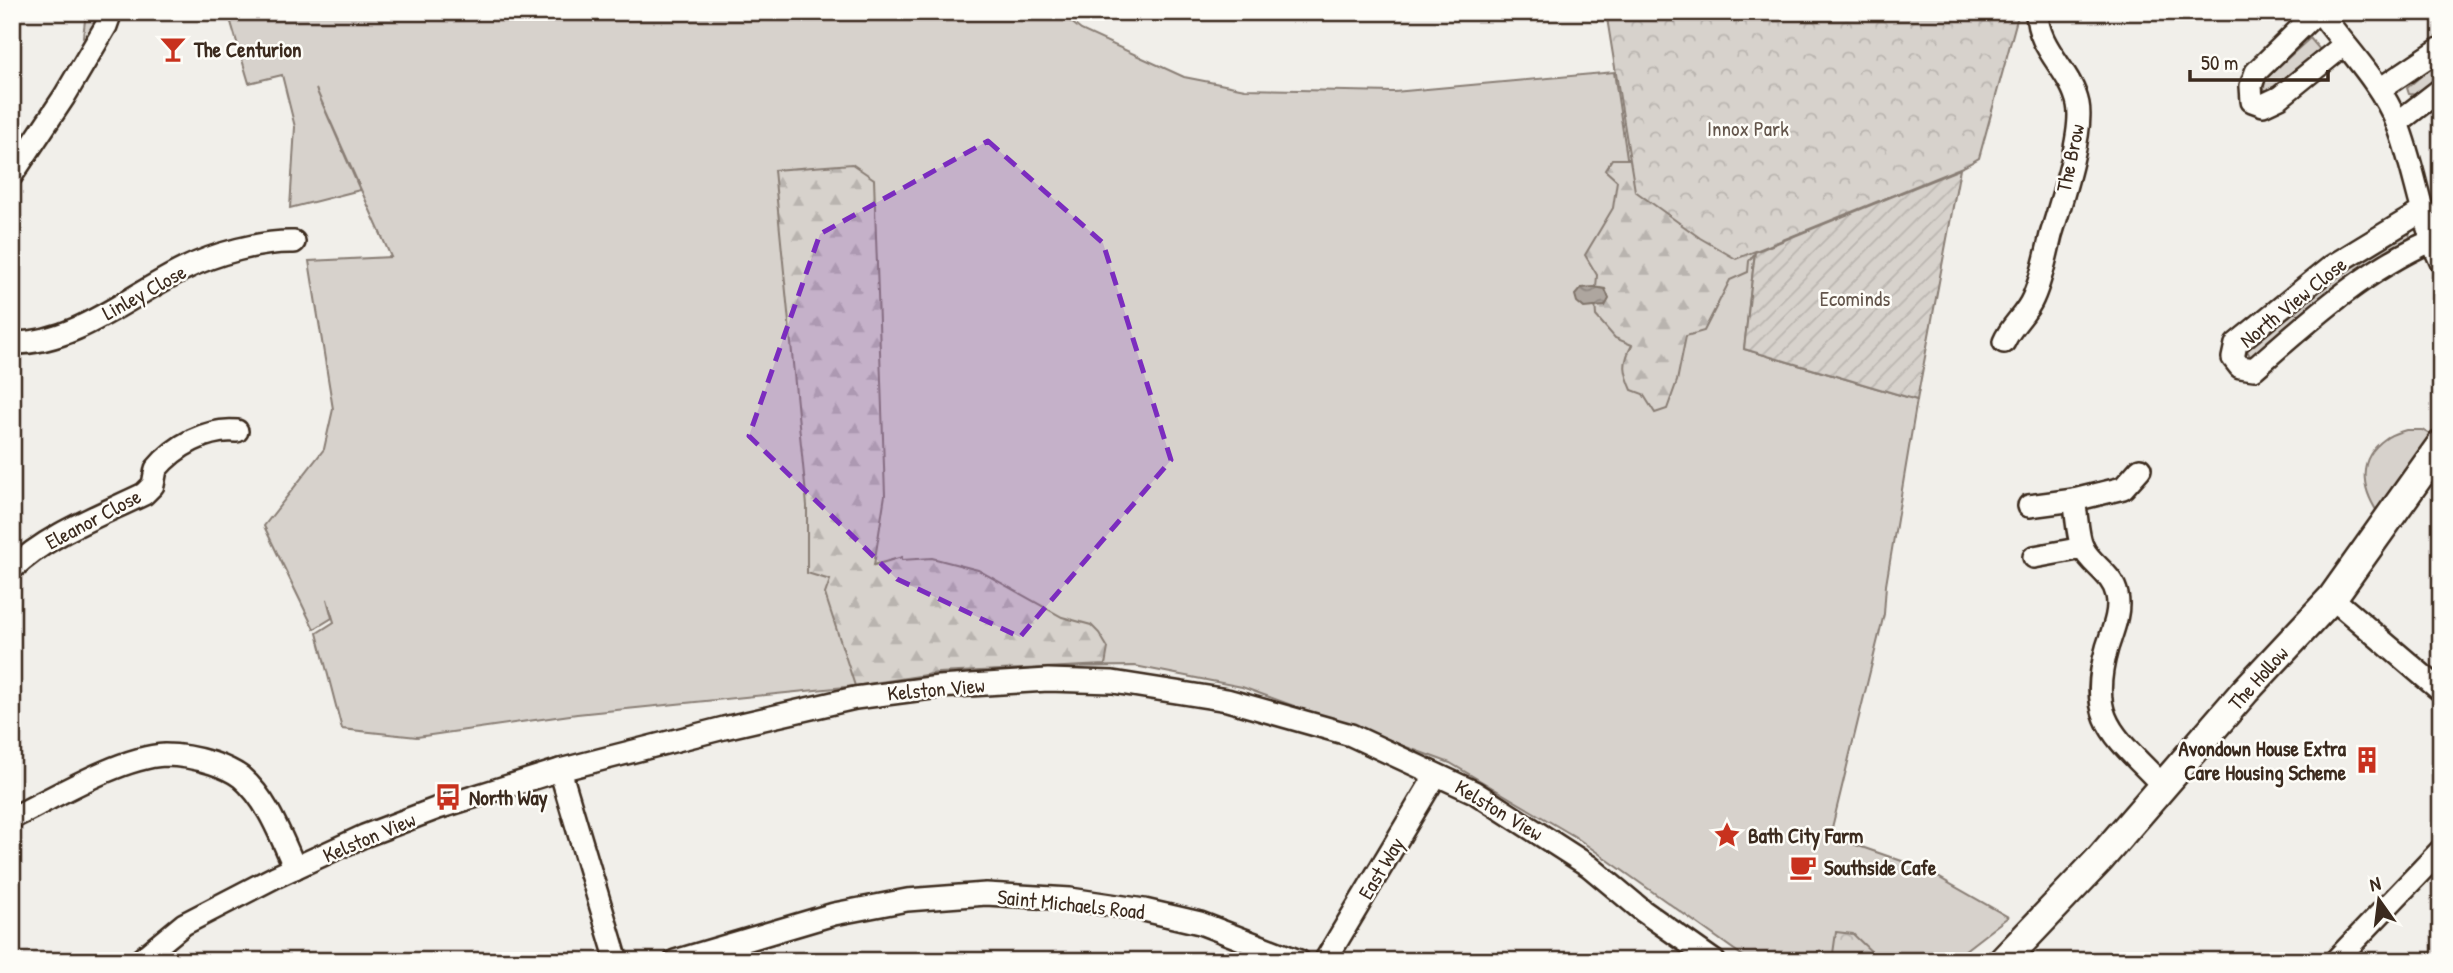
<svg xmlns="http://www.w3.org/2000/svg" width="2453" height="973" font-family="'Patrick Hand',sans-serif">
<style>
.grass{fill:#d7d2cc;stroke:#897e75;stroke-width:2}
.forest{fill:url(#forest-firs);stroke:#897e75;stroke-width:2}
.park{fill:url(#park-crowns);stroke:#897e75;stroke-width:2}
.garden{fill:url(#garden-furrows);stroke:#897e75;stroke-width:2}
.water{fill:url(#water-waves);stroke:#80746b;stroke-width:2}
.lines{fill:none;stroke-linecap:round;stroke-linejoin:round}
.minor-casing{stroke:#3b2a1e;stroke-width:26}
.tertiary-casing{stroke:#3b2a1e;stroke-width:33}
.minor{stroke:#fdfcf7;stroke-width:21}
.tertiary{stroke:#fdfcf7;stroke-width:28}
.marked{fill:#7b2cbf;fill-opacity:0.2;stroke:#7b2cbf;stroke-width:5;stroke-dasharray:14 9;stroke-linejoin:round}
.labels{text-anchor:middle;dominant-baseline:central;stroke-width:5;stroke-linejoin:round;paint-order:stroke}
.poi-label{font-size:21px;font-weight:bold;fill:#3b2a1e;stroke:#fdfcf7;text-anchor:start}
.park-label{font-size:21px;fill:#62544a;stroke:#fdfcf7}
.street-label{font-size:21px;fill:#3b2a1e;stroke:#fdfcf7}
</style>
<defs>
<pattern id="forest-firs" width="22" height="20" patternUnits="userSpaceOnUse" patternTransform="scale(1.75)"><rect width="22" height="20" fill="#d7d2cc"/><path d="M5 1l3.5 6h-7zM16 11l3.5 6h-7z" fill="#b9b4af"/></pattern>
<pattern id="park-crowns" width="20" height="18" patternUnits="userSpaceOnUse" patternTransform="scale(1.75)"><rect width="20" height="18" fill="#d7d2cc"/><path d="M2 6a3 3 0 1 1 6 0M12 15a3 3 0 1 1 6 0" fill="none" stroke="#b9b4af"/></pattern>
<pattern id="garden-furrows" width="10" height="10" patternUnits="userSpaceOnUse" patternTransform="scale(1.75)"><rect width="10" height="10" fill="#d7d2cc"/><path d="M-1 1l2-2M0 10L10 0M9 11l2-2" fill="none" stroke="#b9b4af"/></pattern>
<pattern id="water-waves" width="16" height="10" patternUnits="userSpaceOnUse" patternTransform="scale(1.75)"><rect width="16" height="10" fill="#aea69f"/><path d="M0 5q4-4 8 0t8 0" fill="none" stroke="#8f8781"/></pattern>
</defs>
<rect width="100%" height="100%" fill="#f1efea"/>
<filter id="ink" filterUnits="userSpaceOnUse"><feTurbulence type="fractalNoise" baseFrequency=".0143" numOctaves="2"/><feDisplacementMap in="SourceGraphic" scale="14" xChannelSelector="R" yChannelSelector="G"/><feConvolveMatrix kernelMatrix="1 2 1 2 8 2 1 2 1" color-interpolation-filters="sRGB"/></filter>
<g filter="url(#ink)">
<g class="grass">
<polygon points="86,12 104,12 89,40 83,37"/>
<polygon points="228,12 1059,12 1081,30 1184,77 1245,89 1394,92 1614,72 1630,177 1755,252 1744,349 1917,400 1886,585 1884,614 1830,836 1922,868 2008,917 1951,961 1750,961 1574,836 1450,763 1242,687 1135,666 1041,667 938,673 855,686 577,714 417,737 342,729 317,633 334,622 327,599 332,618 314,629 264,526 324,449 333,409 309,261 391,257 316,89 360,190 290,208 295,127 282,75 249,83"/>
<polygon points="1270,12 1462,12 1334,19 1284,15"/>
<polygon points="2310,38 2322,52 2270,93 2264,89 2265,79"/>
<polygon points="2441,59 2441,79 2420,95 2409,94 2407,88"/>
<polygon points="2407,228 2412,242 2257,358 2251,358 2246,349 2344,268"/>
<path d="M2406,430h16l14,8 -58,75c-17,-26 -21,-54 7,-74 6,-5 14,-7 21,-9z"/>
</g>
<g class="forest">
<path d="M1612,159h25l123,87 -11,15 -1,11 -18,8 -26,51 -18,5 -9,45 -10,28 -12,4 -12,-19 -11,-4c-8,-18 -10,-27 0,-45l-17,-7 -19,-22 -1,-14 2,-27 -12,-20 28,-47 4,-27 -12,-11z"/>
<polygon points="852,164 874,179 885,495 874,565 902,557 902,560 932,558 978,570 1062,617 1091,625 1099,633 1108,648 1105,665 938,673 855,686 825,594 830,580 807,573 807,506 774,170"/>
</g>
<g class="park">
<polygon points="1606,12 2019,12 1979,158 1965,166 1736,259 1700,238 1635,191"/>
<polygon points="1836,932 1853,934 1881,961 1832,961"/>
</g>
<polygon class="garden" points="1960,169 1917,400 1744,349 1755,252"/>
<polygon class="water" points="1594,287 1605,289 1609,299 1605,306 1584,308 1577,302 1575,295 1581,288"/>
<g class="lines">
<defs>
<g id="minor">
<polyline points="2317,12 2256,72 2251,86 2252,101 2263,105 2280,97 2344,45"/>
<path d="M2320,12c26,36 60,69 77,111 18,45 23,95 44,139"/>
<polyline points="2380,89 2441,48"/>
<polyline points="2397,123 2441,89"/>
<polyline points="12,175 64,97 106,26 111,12"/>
<path d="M2424,210l-92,56 -96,78 -3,14 7,9 14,2c55,-48 109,-98 177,-128"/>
<path d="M2004,342c7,-17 22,-27 29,-44 9,-20 13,-42 18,-63 9,-30 33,-102 27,-131 -7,-34 -41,-55 -41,-92"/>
<path d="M12,343c64,1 118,-48 172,-74 30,-15 77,-28 110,-27"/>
<path d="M2140,469l-17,19 -49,12c3,13 3,37 9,48 8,17 30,26 34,47 4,17 -5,37 -10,53 -21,74 9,88 56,138"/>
<polyline points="2029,506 2074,500"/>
<polyline points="2034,557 2083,548"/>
<path d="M12,569c36,-35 87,-53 132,-75l9,-9 3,-16c19,-23 51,-41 81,-38"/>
<polyline points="2332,598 2441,691"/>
<polyline points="560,770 617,961"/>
<path d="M12,818c41,-20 108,-61 153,-63 16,0 31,3 47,8 9,3 21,8 29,14 27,23 40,60 54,91"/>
<polyline points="139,961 184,924 275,877 364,836 438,808 560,770 724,728 855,698 939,687 1048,680 1113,682 1227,700 1351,735 1474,792 1589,866 1643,911 1714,961"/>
<polyline points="675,961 834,914 907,900 986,894 1070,899 1144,910 1200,923 1299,961"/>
<polyline points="1325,961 1436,775"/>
<polyline points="2335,961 2441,850"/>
</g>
<polyline id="tertiary" points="2003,961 2099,860 2245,691 2332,598 2441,445"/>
</defs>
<use href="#minor" class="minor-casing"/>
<use href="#tertiary" class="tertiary-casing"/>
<use href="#minor" class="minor"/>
<use href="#tertiary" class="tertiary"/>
</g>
</g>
<path class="marked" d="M988,141l115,102 68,217 -151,177 -123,-58 -148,-143 71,-202z"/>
<defs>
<symbol id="bar-bare" viewBox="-9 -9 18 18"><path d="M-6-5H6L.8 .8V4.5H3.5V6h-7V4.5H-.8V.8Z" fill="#c8321e" stroke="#fdfcf7" stroke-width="2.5" paint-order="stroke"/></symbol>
<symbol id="building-bare" viewBox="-9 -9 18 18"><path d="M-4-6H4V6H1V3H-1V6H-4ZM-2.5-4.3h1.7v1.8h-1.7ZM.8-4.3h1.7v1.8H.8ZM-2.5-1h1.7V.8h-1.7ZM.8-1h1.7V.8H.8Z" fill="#c8321e" stroke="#fdfcf7" stroke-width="2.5" paint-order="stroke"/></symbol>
<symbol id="bus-bare" viewBox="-9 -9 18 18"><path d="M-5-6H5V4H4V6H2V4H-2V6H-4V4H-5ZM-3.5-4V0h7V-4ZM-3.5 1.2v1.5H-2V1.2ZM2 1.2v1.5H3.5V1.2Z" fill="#c8321e" stroke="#fdfcf7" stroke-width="2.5" paint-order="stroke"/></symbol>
<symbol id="sight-bare" viewBox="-9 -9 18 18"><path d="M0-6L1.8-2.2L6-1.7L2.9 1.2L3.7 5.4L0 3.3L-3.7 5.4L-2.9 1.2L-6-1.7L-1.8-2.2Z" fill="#c8321e" stroke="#fdfcf7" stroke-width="2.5" paint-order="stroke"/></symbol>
<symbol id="cafe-bare" viewBox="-9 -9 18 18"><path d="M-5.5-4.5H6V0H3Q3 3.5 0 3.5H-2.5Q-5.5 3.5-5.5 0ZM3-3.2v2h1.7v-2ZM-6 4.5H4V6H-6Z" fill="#c8321e" stroke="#fdfcf7" stroke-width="2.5" paint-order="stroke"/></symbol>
</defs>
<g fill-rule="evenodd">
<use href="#bar-bare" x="154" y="30" width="38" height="38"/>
<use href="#building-bare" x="2348" y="741" width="38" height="38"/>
<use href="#bus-bare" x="429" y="778" width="38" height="38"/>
<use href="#sight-bare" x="1708" y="816" width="38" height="38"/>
<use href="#cafe-bare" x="1784" y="848" width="38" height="38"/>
</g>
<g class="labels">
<g class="poi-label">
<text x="194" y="49">The Centurion</text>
<text x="2346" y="748" text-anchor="end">Avondown House Extra<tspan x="2346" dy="24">Care Housing Scheme</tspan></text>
<text x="469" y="797">North Way</text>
<text x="1748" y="835">Bath City Farm</text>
<text x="1824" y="867">Southside Cafe</text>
</g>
<g class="park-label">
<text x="1748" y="128">Innox Park</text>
<text x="1855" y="298">Ecominds</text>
</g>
<g class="street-label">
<text transform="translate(2070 158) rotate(-78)">The Brow</text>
<text transform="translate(144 292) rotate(-29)">Linley Close</text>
<text transform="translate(2293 302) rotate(-39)">North View Close</text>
<text transform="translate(93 519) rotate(-28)">Eleanor Close</text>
<text transform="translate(2258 678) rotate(-48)">The Hollow</text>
<text transform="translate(936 689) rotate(-5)">Kelston View</text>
<text transform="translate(1499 810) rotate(31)">Kelston View</text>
<text transform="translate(369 837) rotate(-23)">Kelston View</text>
<text transform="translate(1381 868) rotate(-59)">East Way</text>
<text transform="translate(1071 904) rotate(6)">Saint Michaels Road</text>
</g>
</g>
<rect width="2453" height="973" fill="none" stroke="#fdfcf7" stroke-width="42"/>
<rect x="21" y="21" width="2411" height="931" fill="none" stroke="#3b2a1e" stroke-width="2.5" filter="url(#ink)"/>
<g transform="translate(2379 900) rotate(346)" stroke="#fdfcf7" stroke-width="5" paint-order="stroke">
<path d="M0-5L12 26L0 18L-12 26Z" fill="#3b2a1e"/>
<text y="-10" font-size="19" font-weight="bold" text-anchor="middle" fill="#3b2a1e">N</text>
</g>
<path d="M2190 70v10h138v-10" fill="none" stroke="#3b2a1e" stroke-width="3.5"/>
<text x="2201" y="70" font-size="21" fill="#3b2a1e" stroke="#fdfcf7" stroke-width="5" paint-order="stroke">50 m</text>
</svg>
